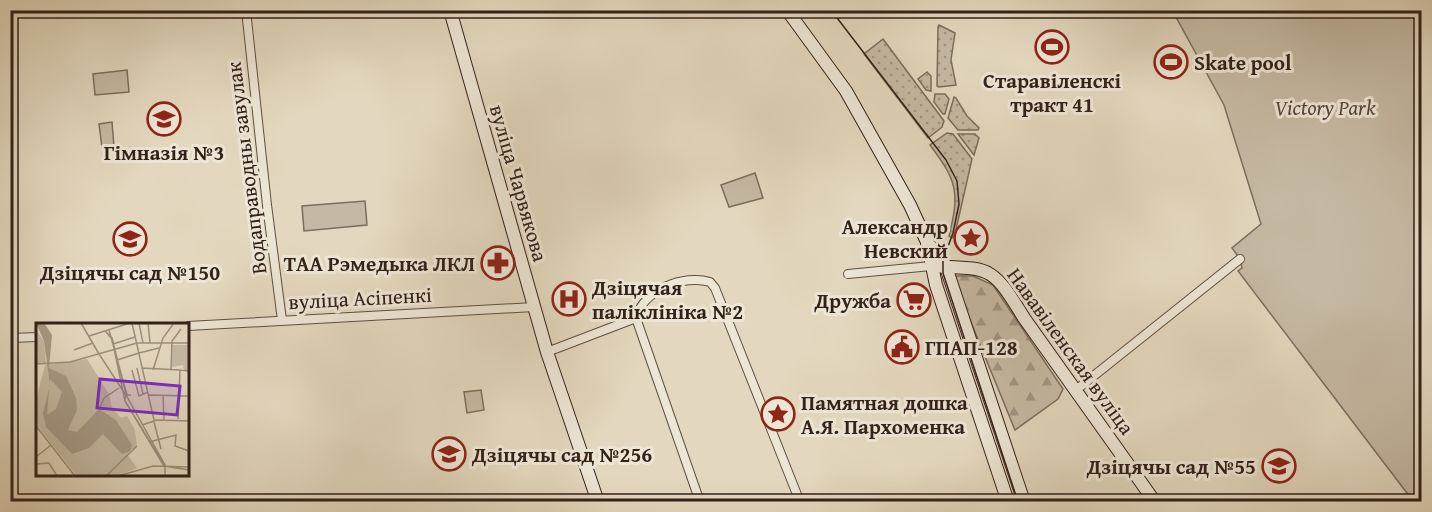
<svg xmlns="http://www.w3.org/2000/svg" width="1432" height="512" font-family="'Gentium Book Plus',serif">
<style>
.grass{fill:url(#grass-dots);stroke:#7c6d5e;stroke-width:1.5}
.forest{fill:url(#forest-firs);stroke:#7c6d5e;stroke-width:1.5}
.park{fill:#c5b9a3;stroke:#7c6d5e;stroke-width:1.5}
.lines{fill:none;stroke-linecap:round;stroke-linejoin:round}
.street-casing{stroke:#5f4f42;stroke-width:10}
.secondary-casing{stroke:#332119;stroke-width:14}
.street{stroke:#ede6d5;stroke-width:8}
.secondary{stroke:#ede6d5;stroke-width:12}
.tram{stroke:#332119;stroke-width:1.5}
.labels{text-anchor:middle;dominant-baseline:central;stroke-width:6;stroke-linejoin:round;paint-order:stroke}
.poi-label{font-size:21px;font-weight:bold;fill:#332119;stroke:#ede6d5;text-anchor:start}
.park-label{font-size:21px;font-style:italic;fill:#58473c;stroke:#ede6d5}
.street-label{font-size:21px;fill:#332119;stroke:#ede6d5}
.inset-road{fill:none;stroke:#9d8f7d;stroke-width:1.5}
.view{fill:#7b2cbf;fill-opacity:0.15;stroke:#7b2cbf;stroke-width:3}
.inset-edge{fill:none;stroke:#332119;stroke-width:3}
</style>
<defs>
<pattern id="grass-dots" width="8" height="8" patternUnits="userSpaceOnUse" patternTransform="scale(1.5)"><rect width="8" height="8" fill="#c5b9a3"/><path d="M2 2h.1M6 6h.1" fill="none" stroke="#a19684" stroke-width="1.8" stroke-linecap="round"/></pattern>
<pattern id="forest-firs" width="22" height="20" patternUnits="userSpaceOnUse" patternTransform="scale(1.5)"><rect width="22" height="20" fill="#c5b9a3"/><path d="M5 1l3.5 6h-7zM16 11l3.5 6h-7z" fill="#a19684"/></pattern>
</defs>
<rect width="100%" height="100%" fill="#e3d8bf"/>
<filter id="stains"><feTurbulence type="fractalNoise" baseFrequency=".00333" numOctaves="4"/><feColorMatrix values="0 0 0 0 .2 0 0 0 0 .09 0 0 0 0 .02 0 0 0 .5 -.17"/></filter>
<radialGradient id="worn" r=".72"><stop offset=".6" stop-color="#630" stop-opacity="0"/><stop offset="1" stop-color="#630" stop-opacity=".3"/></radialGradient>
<g class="grass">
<polygon points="939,25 955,33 951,60 956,85 939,87 937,86 938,27"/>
<polygon points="883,39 944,121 942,127 928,138 864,54"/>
<polygon points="927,72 931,76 931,91 926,90 918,79"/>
<polygon points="935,94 945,94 949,99 945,114 943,114 934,102"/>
<polygon points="954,97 956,98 967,116 979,128 978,130 958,130 948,118"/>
<path d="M947,133l6,1 19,25 -17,75 -3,4 -3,-2c11,-44 8,-55 -19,-91z"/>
<polygon points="958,134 975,134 979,138 974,155"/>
</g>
<polygon class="forest" points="956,276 973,276 993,285 1063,389 1058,399 1015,430 957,288"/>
<g class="park">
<polygon points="1168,11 1421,11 1421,501 1413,501 1238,271 1242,268 1240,259 1232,248 1261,224 1224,105 1177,19"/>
<polygon points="127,70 129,92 95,95 93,74"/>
<polygon points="112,122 114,147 102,148 99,124"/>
<polygon points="755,173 763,198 729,207 721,185"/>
<polygon points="365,201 367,225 304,231 302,206"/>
<polygon points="481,390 484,410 467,413 464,392"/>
</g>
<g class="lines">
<defs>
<g id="street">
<polyline points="246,10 267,205 282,320"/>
<polyline points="848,274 931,266"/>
<path d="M636,318c7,-28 48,-44 74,-36l5,6 85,214"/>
<polyline points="636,318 700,502"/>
<polyline points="188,326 534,307"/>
<polyline points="10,338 38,337"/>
<polyline points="547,352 636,318"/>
<polyline points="1076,390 1240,259"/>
</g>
<g id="secondary">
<polyline points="450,10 547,352 598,502"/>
<polyline points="787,10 846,91 910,205 927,242 936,285 1008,502"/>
<polyline points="927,243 940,256 946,267 1024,502"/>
<path d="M931,266c60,3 60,-2 93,52l131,184"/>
</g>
</defs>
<use href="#street" class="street-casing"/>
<use href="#secondary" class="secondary-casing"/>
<use href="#street" class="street"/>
<use href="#secondary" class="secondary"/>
<polyline class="tram" points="831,10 946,160 957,181 959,204 953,233 943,260 943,273 1018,502"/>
</g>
<defs>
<symbol id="stadium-ring" viewBox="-11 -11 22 22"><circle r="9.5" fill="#ede6d5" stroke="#8f2418" stroke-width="1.5"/><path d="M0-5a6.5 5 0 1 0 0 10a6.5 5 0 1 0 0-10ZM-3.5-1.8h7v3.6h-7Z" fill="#8f2418"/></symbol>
<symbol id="school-ring" viewBox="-11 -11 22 22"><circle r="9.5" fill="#ede6d5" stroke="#8f2418" stroke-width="1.5"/><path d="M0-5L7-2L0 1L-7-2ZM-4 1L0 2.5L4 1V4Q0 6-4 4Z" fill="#8f2418"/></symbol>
<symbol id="sight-ring" viewBox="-11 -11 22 22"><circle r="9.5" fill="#ede6d5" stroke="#8f2418" stroke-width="1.5"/><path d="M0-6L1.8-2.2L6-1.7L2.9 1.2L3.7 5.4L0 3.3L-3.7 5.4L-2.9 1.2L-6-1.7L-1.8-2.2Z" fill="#8f2418"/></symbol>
<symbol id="pharmacy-ring" viewBox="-11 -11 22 22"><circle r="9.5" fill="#ede6d5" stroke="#8f2418" stroke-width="1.5"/><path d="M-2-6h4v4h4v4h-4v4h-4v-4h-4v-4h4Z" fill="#8f2418"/></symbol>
<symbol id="hospital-ring" viewBox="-11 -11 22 22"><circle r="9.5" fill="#ede6d5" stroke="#8f2418" stroke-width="1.5"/><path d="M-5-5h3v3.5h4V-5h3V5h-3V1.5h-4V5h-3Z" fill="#8f2418"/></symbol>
<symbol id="supermarket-ring" viewBox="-11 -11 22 22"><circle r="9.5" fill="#ede6d5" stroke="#8f2418" stroke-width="1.5"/><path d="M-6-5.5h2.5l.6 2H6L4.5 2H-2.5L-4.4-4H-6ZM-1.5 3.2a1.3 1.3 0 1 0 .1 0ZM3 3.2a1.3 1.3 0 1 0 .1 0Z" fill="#8f2418"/></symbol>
<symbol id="civic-ring" viewBox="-11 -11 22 22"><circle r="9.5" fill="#ede6d5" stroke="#8f2418" stroke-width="1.5"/><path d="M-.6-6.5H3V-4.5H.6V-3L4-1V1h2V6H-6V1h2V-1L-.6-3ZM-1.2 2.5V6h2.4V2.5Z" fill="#8f2418"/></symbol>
</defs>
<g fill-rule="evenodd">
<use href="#stadium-ring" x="1033" y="28" width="38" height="38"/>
<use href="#stadium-ring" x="1152" y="43" width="38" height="38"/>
<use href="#school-ring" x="145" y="100" width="38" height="38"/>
<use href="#sight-ring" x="952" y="219" width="38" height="38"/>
<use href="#school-ring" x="111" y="220" width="38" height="38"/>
<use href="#pharmacy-ring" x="479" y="244" width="38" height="38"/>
<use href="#hospital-ring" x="550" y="280" width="38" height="38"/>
<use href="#supermarket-ring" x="895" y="281" width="38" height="38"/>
<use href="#civic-ring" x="883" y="328" width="38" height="38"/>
<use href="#sight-ring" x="759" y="395" width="38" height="38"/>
<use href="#school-ring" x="430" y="435" width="38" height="38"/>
<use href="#school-ring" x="1260" y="447" width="38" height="38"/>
</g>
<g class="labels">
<g class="poi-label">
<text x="1194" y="62">Skate pool</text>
<text x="1052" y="80" text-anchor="middle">Старавіленскі<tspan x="1052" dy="24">тракт 41</tspan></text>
<text x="164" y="152" text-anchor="middle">Гімназія №3</text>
<text x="948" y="226" text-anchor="end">Александр<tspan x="948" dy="24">Невский</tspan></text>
<text x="475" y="263" text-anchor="end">ТАА Рэмедыка ЛКЛ</text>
<text x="130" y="272" text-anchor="middle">Дзіцячы сад №150</text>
<text x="592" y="287">Дзіцячая<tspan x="592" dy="24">паліклініка №2</tspan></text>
<text x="891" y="300" text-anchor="end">Дружба</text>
<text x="925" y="347">ГПАП-128</text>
<text x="801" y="402">Памятная дошка<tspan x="801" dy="24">А.Я. Пархоменка</tspan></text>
<text x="472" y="454">Дзіцячы сад №256</text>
<text x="1256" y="466" text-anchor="end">Дзіцячы сад №55</text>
</g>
<g class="park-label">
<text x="1325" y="107">Victory Park</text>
</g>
<g class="street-label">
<text transform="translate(246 168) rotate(-97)">Водаправодны завулак</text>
<text transform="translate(519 183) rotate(74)">вуліца Чарвякова</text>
<text transform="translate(360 298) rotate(-3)">вуліца Асіпенкі</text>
<text transform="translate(1071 351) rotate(54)">Нававіленская вуліца</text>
</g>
</g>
<g transform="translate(36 323)">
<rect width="153" height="153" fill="#e3d8bf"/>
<path d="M0,7l8,11 2,22 -10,1zM136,22h17v25h-5l-1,-5 -12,2zM51,36l22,35 3,14 9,10 6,-2 8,14 2,16 -10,8 10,14 -20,8h-40l-41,-52v-24l9,-35z" fill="#c5b9a3"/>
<path d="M0,0h8l8,12 -3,33 17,8 10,22 1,12 -9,20 9,2 22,-23 17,11 16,25 -2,6 -8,3 -19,-20 -14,14 -17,6 -26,-27 -3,-14 7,-28 -6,-44zM14,56l12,13 -6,17 -9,6z" fill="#a79a87" fill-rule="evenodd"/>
<path class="inset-road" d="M45,0l18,31M96,0l22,97M103,0l4,20M112,0l2,20M124,0h29M73,7l18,65h4M69,8l7,7 14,56v2l-1,2v3l30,49 9,16 25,4 -25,-4 -39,-65 -13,-62zM53,13l41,-13M77,21l22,-7M38,27l19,-7M103,30l20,-5M63,31l28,43M81,37l22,-7M0,41l34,-2 67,-19h52M101,45l6,26M106,45l38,2M96,47l7,26 9,-4M117,47l10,-32 11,-15M135,47l1,-29 9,-12M90,72l39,70v11M113,72l40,1M127,72l1,25M64,84l4,-9 15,-10M142,96l2,-49 9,1M118,99l7,27M106,102l15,-5 32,1M0,103l39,50M113,119l27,-7 -1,11 14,5M0,134l15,-12M0,141l13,-1 8,13M70,153l31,-30M82,153l35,-10 36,1"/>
<path class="view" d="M64,56l80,7 -3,29 -80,-7z"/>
<rect width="153" height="153" class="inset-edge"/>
</g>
<rect width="1432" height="512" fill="none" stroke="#e3d8bf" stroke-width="36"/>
<rect x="12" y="12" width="1408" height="488" fill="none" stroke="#332119" stroke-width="3"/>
<rect x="18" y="18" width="1396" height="476" fill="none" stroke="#332119" stroke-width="1.5"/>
<rect width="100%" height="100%" filter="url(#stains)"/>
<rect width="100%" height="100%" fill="url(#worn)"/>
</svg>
